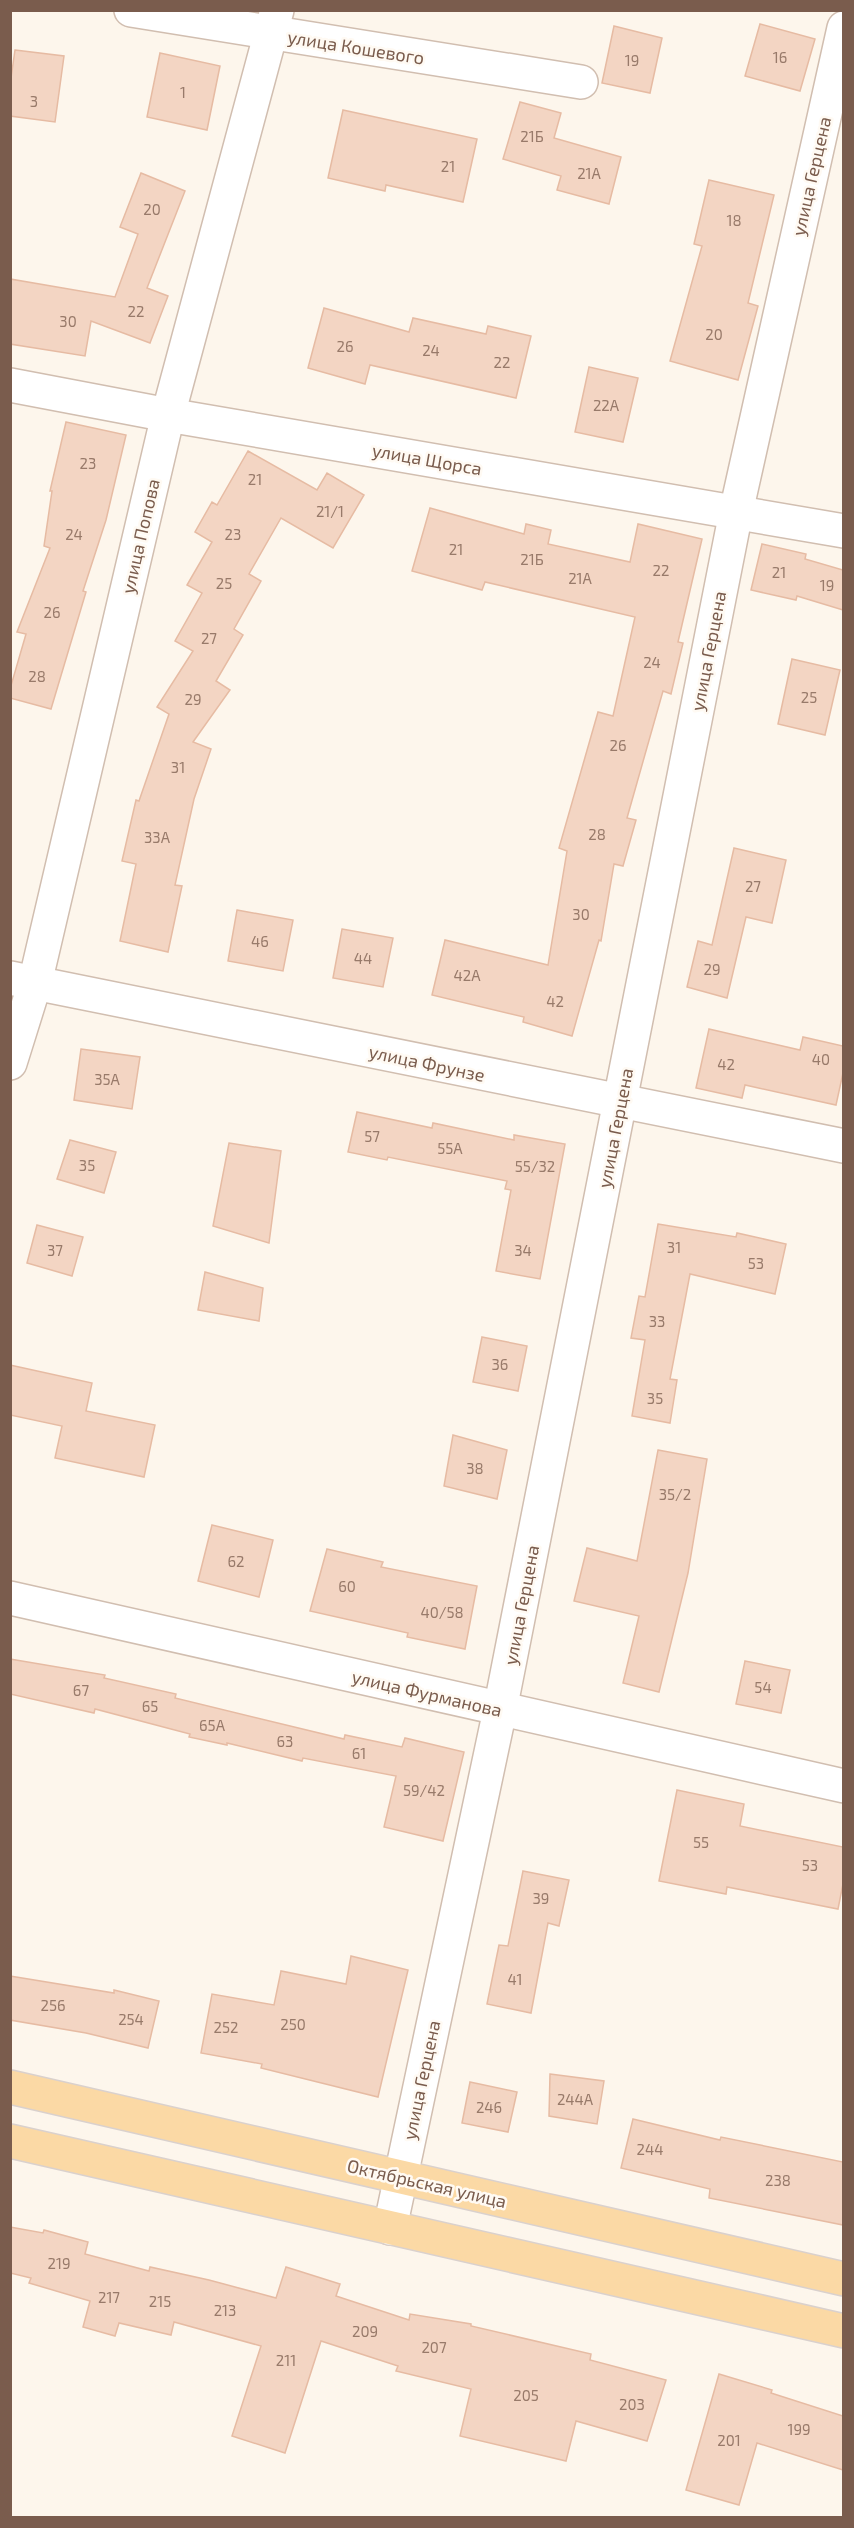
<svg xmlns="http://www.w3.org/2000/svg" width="854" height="2528" font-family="'Exo 2',sans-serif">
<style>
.building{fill:#f3d5c3;stroke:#e6bba3;stroke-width:1.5}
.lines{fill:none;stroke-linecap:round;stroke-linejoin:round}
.minor-casing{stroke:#d1beb0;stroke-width:36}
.major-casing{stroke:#dad1cd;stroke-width:36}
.minor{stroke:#fff;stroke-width:33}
.major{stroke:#fbd9a5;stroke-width:33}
.labels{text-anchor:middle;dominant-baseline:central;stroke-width:5;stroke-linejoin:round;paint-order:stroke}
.number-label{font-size:15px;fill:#987a6a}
.street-label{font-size:18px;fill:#7a5c4d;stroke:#fffaf3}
</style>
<rect width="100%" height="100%" fill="#fdf6ec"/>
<g class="building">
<polygon points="760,24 815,39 800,91 745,76"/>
<polygon points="614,26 662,38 650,93 602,83"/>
<polygon points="15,50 64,56 55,122 10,116 10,85"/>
<polygon points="160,53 220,66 207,130 147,117"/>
<polygon points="520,102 561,113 554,138 621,157 609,204 557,190 561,176 503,159"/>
<polygon points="343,110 477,139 463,202 386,185 385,191 328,178"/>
<polygon points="141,173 185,191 147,288 168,296 150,343 91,321 85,356 10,344 10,279 115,297 138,234 120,227"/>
<polygon points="709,180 774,195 748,303 758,306 738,380 670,361 702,246 694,244"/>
<polygon points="324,308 409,332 413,318 486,334 488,326 531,336 516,398 370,365 365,384 308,368"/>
<polygon points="589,367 638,378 623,442 575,432"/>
<polygon points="66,422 126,435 106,520 83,591 86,592 51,709 10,698 10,689 26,634 17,632 50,548 44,546 52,491 50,491"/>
<polygon points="248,451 317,490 327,473 364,495 333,548 281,518 249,574 261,581 234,629 243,635 216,681 230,690 193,742 211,749 194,799 175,885 182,886 168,952 120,941 136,864 122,861 136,800 139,801 169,714 157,707 193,651 175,641 202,593 187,585 212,542 195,532 212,502 217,505"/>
<polygon points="430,508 524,534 526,524 551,530 548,544 630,562 638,524 702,539 678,642 683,643 671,694 663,691 627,818 636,820 623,866 614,864 601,941 599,940 572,1036 523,1022 524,1017 432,995 445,940 548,965 567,851 559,848 598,712 613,716 635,617 485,582 482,590 412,571"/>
<polygon points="762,544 806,554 805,559 843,570 843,610 797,596 796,600 751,590"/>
<polygon points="792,659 840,670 825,735 778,724"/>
<polygon points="734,848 786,860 772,923 746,917 727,998 687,987 698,941 712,945"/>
<polygon points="237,910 293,920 283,971 228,961"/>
<polygon points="342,929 393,938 383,987 333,978"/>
<polygon points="709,1029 800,1050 803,1037 843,1046 843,1073 836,1105 745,1085 742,1098 696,1088"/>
<polygon points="81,1049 140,1057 132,1109 74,1100"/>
<polygon points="357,1112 432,1128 433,1123 514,1140 514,1135 565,1144 540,1279 496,1271 511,1190 505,1189 507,1181 388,1157 387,1160 348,1152"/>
<polygon points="70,1140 116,1152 104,1193 57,1179"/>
<polygon points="229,1143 281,1151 269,1243 213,1226"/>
<polygon points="658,1224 736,1237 737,1233 786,1244 775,1294 690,1274 670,1379 677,1380 670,1423 632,1416 645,1340 631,1338 639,1296 645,1297"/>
<polygon points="37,1225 83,1237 72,1276 27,1263"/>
<polygon points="205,1272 263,1288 259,1321 198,1310"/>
<polygon points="482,1337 527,1346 518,1391 473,1382"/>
<polygon points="10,1365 92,1383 86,1411 155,1425 144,1477 55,1458 62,1426 10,1415"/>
<polygon points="453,1435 507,1450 497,1499 444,1486"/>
<polygon points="658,1450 707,1459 688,1573 659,1692 623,1683 639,1616 574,1601 587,1548 637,1561"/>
<polygon points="212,1525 273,1540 259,1597 198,1581"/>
<polygon points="327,1549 383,1562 381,1567 477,1586 465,1649 407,1637 408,1633 310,1611"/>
<polygon points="10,1659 105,1675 104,1678 176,1694 175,1698 344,1739 345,1735 402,1747 405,1738 464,1752 443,1841 384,1827 396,1776 303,1758 302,1761 227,1743 227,1745 189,1737 190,1734 95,1709 94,1713 10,1694"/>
<polygon points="745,1661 790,1670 781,1713 736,1704"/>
<polygon points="677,1790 744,1804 740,1826 843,1847 843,1884 838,1909 727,1887 726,1894 659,1881"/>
<polygon points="523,1871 569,1880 559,1926 548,1923 531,2013 487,2004 499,1945 508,1946"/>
<polygon points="351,1956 408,1970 378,2097 261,2068 262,2064 201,2053 212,1994 274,2005 281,1971 346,1984"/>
<polygon points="10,1976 114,1993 114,1990 159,2001 148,2048 86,2033 10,2020"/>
<polygon points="550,2074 604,2081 597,2124 549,2116"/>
<polygon points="470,2082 517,2092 508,2132 462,2123"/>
<polygon points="633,2119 720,2140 721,2137 843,2162 843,2225 709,2198 710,2189 621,2168"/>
<polygon points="10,2227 43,2233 44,2230 88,2242 85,2254 149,2271 150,2267 209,2280 276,2298 286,2267 340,2284 336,2296 409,2320 410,2314 471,2324 471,2326 591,2354 590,2360 666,2380 647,2441 576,2421 566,2461 460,2436 471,2389 396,2371 398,2366 321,2341 285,2453 232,2436 261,2346 174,2322 171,2335 119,2323 115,2336 83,2327 90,2301 29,2283 31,2278 10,2273"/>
<polygon points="719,2374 772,2390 771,2393 843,2416 843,2470 757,2443 739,2505 686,2490"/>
</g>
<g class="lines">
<defs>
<g id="minor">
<polyline points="131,10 581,82"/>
<polyline points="10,385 168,415 844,531"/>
<polyline points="10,978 844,1146"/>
<polyline points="10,1063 35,983 168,415 277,10"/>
<polyline points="10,1598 844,1786"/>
<polyline points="390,2228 500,1710 736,512 844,28"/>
</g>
<g id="major">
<polyline points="10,2087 844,2279"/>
<polyline points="10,2141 844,2331"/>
</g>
</defs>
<use href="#minor" class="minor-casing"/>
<use href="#major" class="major-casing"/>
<use href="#minor" class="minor"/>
<use href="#major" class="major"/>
</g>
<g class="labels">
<g class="number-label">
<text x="780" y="57">16</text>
<text x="632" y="60">19</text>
<text x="183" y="92">1</text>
<text x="34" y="101">3</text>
<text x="532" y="136">21Б</text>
<text x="448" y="166">21</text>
<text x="589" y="173">21А</text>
<text x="152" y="209">20</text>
<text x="734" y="220">18</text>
<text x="136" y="311">22</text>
<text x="68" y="321">30</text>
<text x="714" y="334">20</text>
<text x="345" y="346">26</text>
<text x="431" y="350">24</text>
<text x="502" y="362">22</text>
<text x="606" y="405">22А</text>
<text x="88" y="463">23</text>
<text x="255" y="479">21</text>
<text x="330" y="511">21/1</text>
<text x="74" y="534">24</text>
<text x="233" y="534">23</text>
<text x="456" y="549">21</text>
<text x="532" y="559">21Б</text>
<text x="661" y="570">22</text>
<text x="779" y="572">21</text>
<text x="580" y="578">21А</text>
<text x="224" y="583">25</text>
<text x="827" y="585">19</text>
<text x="52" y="612">26</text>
<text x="209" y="638">27</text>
<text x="652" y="662">24</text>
<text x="37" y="676">28</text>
<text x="809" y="697">25</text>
<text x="193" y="699">29</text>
<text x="618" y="745">26</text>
<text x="178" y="767">31</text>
<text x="597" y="834">28</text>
<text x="157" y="837">33А</text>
<text x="753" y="886">27</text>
<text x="581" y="914">30</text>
<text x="260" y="941">46</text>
<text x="363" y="958">44</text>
<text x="712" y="969">29</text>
<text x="467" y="975">42А</text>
<text x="555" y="1001">42</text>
<text x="821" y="1059">40</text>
<text x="726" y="1064">42</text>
<text x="107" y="1079">35А</text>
<text x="372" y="1136">57</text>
<text x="450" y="1148">55А</text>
<text x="87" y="1165">35</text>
<text x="535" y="1166">55/32</text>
<text x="674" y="1247">31</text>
<text x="55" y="1250">37</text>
<text x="523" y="1250">34</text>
<text x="756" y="1263">53</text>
<text x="657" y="1321">33</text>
<text x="500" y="1364">36</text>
<text x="655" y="1398">35</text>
<text x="475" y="1468">38</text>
<text x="675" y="1494">35/2</text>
<text x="236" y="1561">62</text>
<text x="347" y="1586">60</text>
<text x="442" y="1612">40/58</text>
<text x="763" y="1687">54</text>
<text x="81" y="1690">67</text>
<text x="150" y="1706">65</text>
<text x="212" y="1725">65А</text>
<text x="285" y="1741">63</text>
<text x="359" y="1753">61</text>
<text x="424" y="1790">59/42</text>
<text x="701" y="1842">55</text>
<text x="810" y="1865">53</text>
<text x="541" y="1898">39</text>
<text x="515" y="1979">41</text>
<text x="53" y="2005">256</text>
<text x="131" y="2019">254</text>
<text x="293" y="2024">250</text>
<text x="226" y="2027">252</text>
<text x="575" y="2099">244А</text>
<text x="489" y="2107">246</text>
<text x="650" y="2149">244</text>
<text x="778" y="2180">238</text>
<text x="59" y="2263">219</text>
<text x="109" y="2297">217</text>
<text x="160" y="2301">215</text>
<text x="225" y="2310">213</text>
<text x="365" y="2331">209</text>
<text x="434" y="2347">207</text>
<text x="286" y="2360">211</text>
<text x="526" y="2395">205</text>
<text x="632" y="2404">203</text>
<text x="799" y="2429">199</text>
<text x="729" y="2440">201</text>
</g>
<g class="street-label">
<text transform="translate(356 47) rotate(9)">улица Кошевого</text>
<text transform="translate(811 176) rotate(-77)">улица Герцена</text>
<text transform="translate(427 459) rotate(10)">улица Щорса</text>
<text transform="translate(140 536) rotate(-77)">улица Попова</text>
<text transform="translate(708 651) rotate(-79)">улица Герцена</text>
<text transform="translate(427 1063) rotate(12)">улица Фрунзе</text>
<text transform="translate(615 1128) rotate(-79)">улица Герцена</text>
<text transform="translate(521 1605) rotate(-79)">улица Герцена</text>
<text transform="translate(427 1693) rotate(13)">улица Фурманова</text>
<text transform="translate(421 2080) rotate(-78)">улица Герцена</text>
<text transform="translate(427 2183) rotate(13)">Октябрьская улица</text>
</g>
</g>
<rect width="854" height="2528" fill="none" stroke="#7a5c4d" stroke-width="24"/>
</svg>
